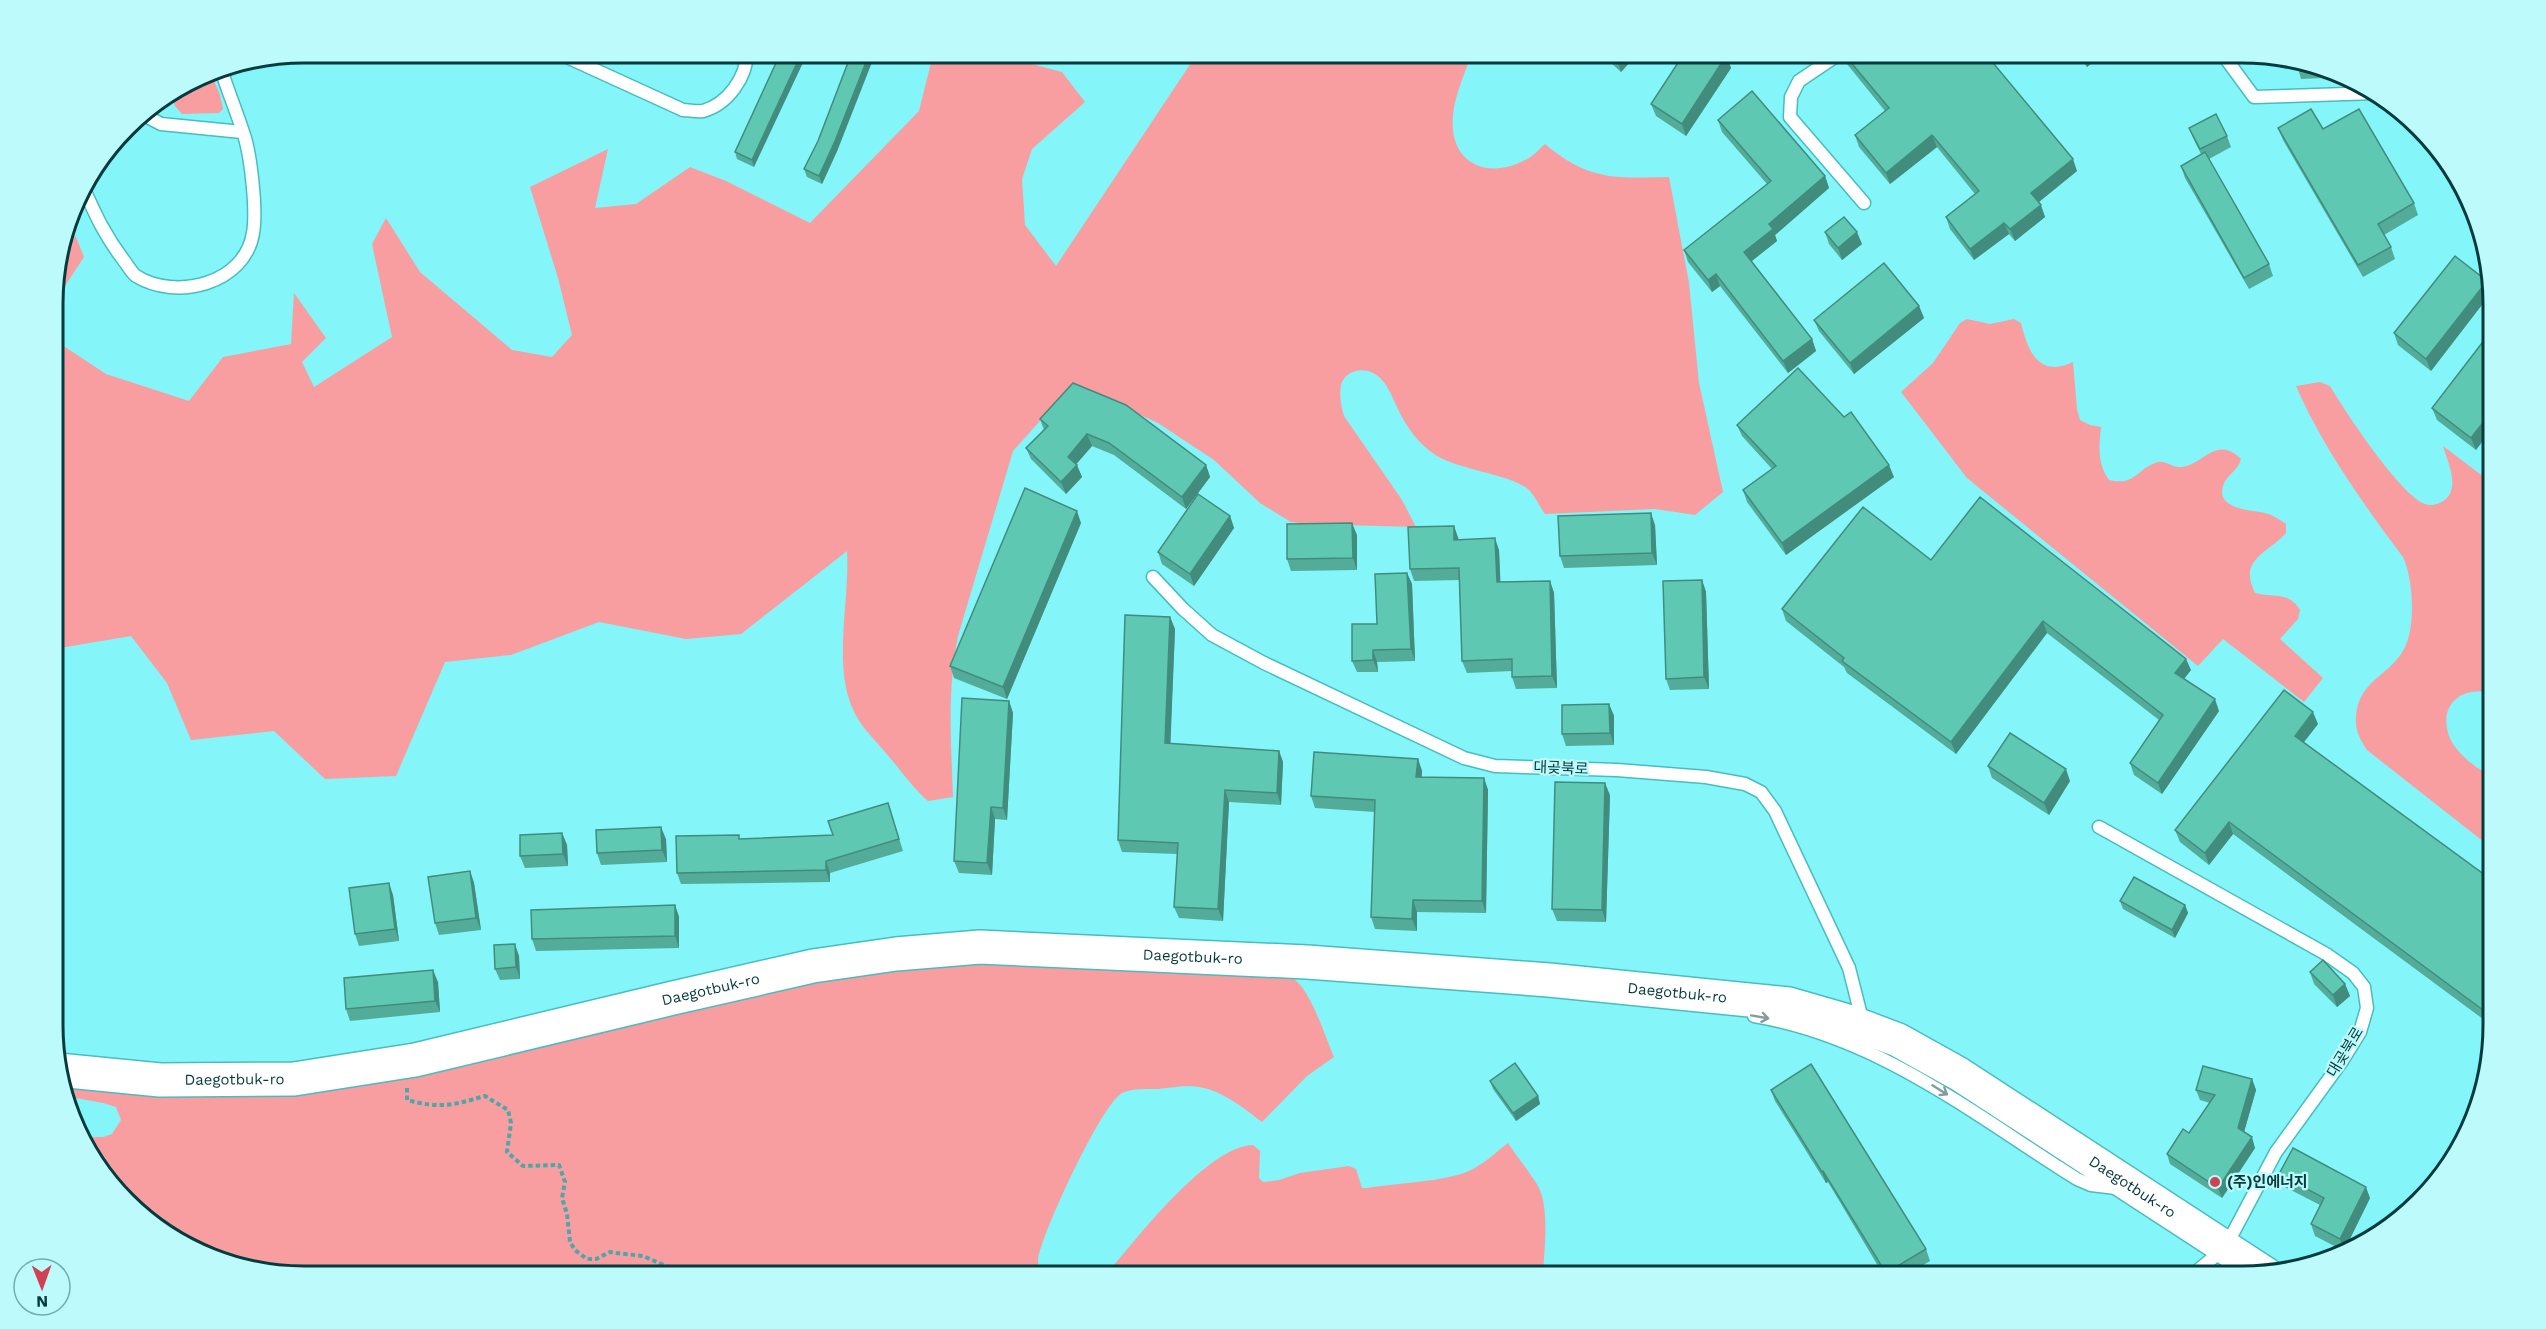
<svg xmlns="http://www.w3.org/2000/svg" width="2546" height="1329" font-family="'Work Sans','Noto Sans KR',sans-serif">
<style>
.green{fill:#f89ea1}
.lines{fill:none;stroke-linecap:round;stroke-linejoin:round}
.lane-casing{stroke:#48bdc1;stroke-width:15}
.secondary-casing{stroke:#48bdc1;stroke-width:36}
.path{stroke:#4ea6a8;stroke-width:4;stroke-dasharray:4.5 3;stroke-linecap:butt}
.lane{stroke:#fff;stroke-width:12}
.secondary{stroke:#fff;stroke-width:33}
.wall{fill:#52ac99}
.shaded-wall{fill:#428c7d}
.building{fill:#5fc8b2;stroke:#428c7d;stroke-width:1.5}
.oneway{stroke:#829d9e}
.poi-dot{fill:#d24153;stroke:#bcfafb;stroke-width:2}
.labels{text-anchor:middle;dominant-baseline:central;stroke-width:4.5;stroke-linejoin:round;paint-order:stroke}
.street-label{font-size:15px;fill:#063b3d;stroke:#bcfafb}
.poi-label{font-size:15px;font-weight:bold;fill:#063b3d;stroke:#bcfafb;text-anchor:start}
.rim{fill:none;stroke:#063b3d;stroke-width:3}
</style>
<rect width="100%" height="100%" fill="#84f5f8"/>
<g class="green">
<path d="M930,53h61l71,19 23,30 -53,47 -10,30 3,46 31,41 139,-209 8,-4h269c-7,19 -17,42 -19,62 -5,49 35,66 74,44 7,-3 12,-10 18,-15 44,37 69,34 124,33l20,106 10,100 24,109 -28,23 -40,-6 -110,5c-5,-7 -9,-16 -15,-23 -15,-16 -70,-21 -93,-35 -18,-11 -32,-31 -40,-49 -5,-10 -8,-20 -16,-28 -11,-13 -35,-12 -40,6 -2,10 0,21 3,31l58,84 14,27 -106,-3 -19,-2 -31,-19 -46,-43 -56,-37 -85,-39 -60,67 -55,185c-11,53 -7,107 -5,161l-25,4c-17,-15 -28,-32 -43,-49 -12,-14 -26,-27 -33,-45 -19,-43 -2,-109 -5,-156l-106,83 -55,5 -87,-17 -88,33 -66,7 -49,114 -71,3 -51,-48 -83,9 -24,-57 -36,-47 -77,13 -1,-362 15,-57 8,7 8,20 -29,44 1,40 50,33 83,27 34,-44 68,-13 3,-51 32,45 -24,24 12,25 78,-50 -20,-93 14,-26 34,54 92,78 40,7 20,-22 -14,-57 -28,-91 78,-38 -13,59 41,-4 54,-37 36,14 84,42 109,-112 13,-52z"/>
<polygon points="210,71 220,95 223,109 219,113 182,114 175,106 171,94"/>
<path d="M1967,319l23,5 24,-5 7,4c7,29 18,55 52,39l4,47 3,11 10,5 11,2c-2,20 -4,36 8,53 26,6 27,-10 46,-17 9,-4 14,3 23,4 23,2 37,-34 63,-8 -3,12 -15,16 -18,27 -7,23 27,24 42,27 8,2 14,6 21,11v9c-19,21 -48,26 -31,60 18,5 34,-2 45,17l-2,9 -18,20 43,39 -19,24 -81,-63 -25,27 -231,-188 -66,-86 32,-29 27,-40z"/>
<path d="M2320,382l10,4c14,24 71,110 95,118 7,3 16,-1 21,-5 14,-13 1,-39 -3,-53l49,37 1,210c-31,-8 -55,11 -44,43 7,18 28,33 44,41v72l-126,-99c-8,-12 -12,-20 -11,-34 3,-37 35,-40 49,-69 11,-22 8,-69 -2,-90 -39,-52 -81,-111 -107,-171z"/>
<path d="M930,951l348,24c4,1 10,1 14,3 18,9 34,61 42,79l-27,19 -45,46c-21,-16 -44,-35 -72,-36 -11,0 -21,2 -32,3 -11,0 -26,-1 -36,4 -21,12 -80,140 -84,166 0,6 1,12 4,17h-738l-112,-26 -88,-72 -24,-41h23l9,-3 9,-14 -5,-13 -13,-4 -38,-7 -4,-13 106,9z"/>
<path d="M1508,1143c9,14 21,28 30,43 12,22 6,65 5,90h-438c29,-34 102,-130 148,-131l7,6 -1,27 4,4 16,-2 21,-7 49,-7 7,3 6,19h5c30,-5 76,-6 102,-17 15,-7 26,-18 39,-28z"/>
</g>
<g class="lines">
<defs>
<g id="lane">
<path d="M556,52l127,58c6,0 14,2 20,1 25,-7 44,-34 44,-59"/>
<polyline points="1842,52 1799,81 1791,97 1790,117 1864,203"/>
<polyline points="2221,52 2254,97 2376,93"/>
<polyline points="140,113 161,124 242,132"/>
<path d="M83,187c13,29 22,49 42,75 3,4 7,11 11,14 40,25 109,8 117,-43 4,-22 -2,-74 -8,-95 -7,-23 -17,-46 -24,-69"/>
<polyline points="1153,577 1183,609 1212,635 1264,663 1464,758 1495,766 1617,770 1706,777 1745,784 1761,792 1775,811 1849,968 1863,1023"/>
<polyline points="2099,827 2326,954 2353,973 2364,987 2367,1008 2360,1032 2342,1061 2276,1152 2225,1248 2191,1276"/>
<path d="M1754,1016c125,21 219,98 323,163l14,6 25,3"/>
</g>
<g id="secondary">
<path id="s1" d="M58,1070l102,10 134,-1 121,-19 258,-62 140,-32 83,-12 84,-7 327,15 242,18 240,24 59,17 50,19 61,34 307,200"/>
</g>
</defs>
<use href="#lane" class="lane-casing"/>
<use href="#secondary" class="secondary-casing"/>
<path class="path" d="M407,1088v12c34,9 46,5 78,-4l23,14 3,13 -4,29 16,14 36,-1 6,17 -3,16 5,16 3,28 5,8 12,9h9l14,-7 6,1 27,3 30,13 28,-2 21,1 17,8"/>
<use href="#lane" class="lane"/>
<use href="#secondary" class="secondary"/>
</g>
<g class="wall">
<polygon points="781,52 754,167 737,159 735,152"/>
<polygon points="1599,52 1639,52 1621,72"/>
<polygon points="1685,52 1738,52 1729,63 1731,68 1686,136 1656,116 1651,104"/>
<polygon points="2076,52 2105,52 2087,67"/>
<polygon points="1843,53 2077,171 2039,202 2045,217 2015,241 2009,234 1974,260 1950,229 1946,217 1975,194 1937,147 1890,184 1859,147 1855,135 1885,111 1847,64"/>
<polygon points="2297,65 2346,77 2301,79"/>
<polygon points="1718,120 1825,176 1829,188 1775,235 1777,241 1752,261 1812,339 1816,351 1788,373 1720,286 1712,292 1688,262 1684,250 1767,184 1722,132"/>
<polygon points="2189,128 2227,136 2231,147 2209,159 2269,264 2273,276 2249,289 2185,178 2181,166 2201,154 2194,140"/>
<polygon points="2278,128 2323,129 2414,203 2418,215 2384,235 2391,247 2395,259 2363,277 2283,140"/>
<polygon points="838,149 822,184 807,177 804,169"/>
<polygon points="1825,232 1862,244 1842,260 1829,244"/>
<polygon points="2487,281 2491,293 2431,371 2398,345 2394,333"/>
<polygon points="1919,306 1924,318 1854,374 1819,331 1814,320"/>
<polygon points="2492,330 2476,450 2437,420 2432,408"/>
<polygon points="1040,419 1206,465 1210,477 1186,509 1114,455 1092,446 1076,464 1082,477 1066,494 1031,459 1026,448 1044,430"/>
<polygon points="1737,425 1894,477 1786,555 1747,502 1743,490 1772,469 1742,436"/>
<polygon points="1230,516 1234,528 1194,586 1162,564 1158,552"/>
<polygon points="1081,523 1007,699 954,678 950,666"/>
<polygon points="1655,525 1657,565 1564,568 1560,556"/>
<polygon points="1454,526 1459,540 1499,550 1500,582 1550,581 1554,593 1557,688 1516,689 1512,677 1512,671 1467,673 1462,661 1459,580 1414,581 1410,569"/>
<polygon points="1357,535 1357,570 1291,571 1287,559"/>
<polygon points="1931,560 2191,670 2184,679 2219,711 2162,794 2134,775 2130,763 2159,720 2047,633 1956,754 1847,673 1844,667 1786,621 1782,609"/>
<polygon points="1407,573 1412,584 1415,661 1377,662 1378,672 1357,672 1352,661 1377,624"/>
<polygon points="1702,580 1706,592 1709,689 1670,690 1666,679"/>
<polygon points="1170,617 1175,629 1170,744 1279,751 1283,762 1281,805 1229,802 1223,921 1179,918 1174,907 1177,854 1122,852 1118,840"/>
<polygon points="1009,701 1013,713 1007,820 995,819 992,875 959,873 954,861"/>
<polygon points="1609,704 1614,716 1614,745 1566,746 1562,734"/>
<polygon points="2318,724 2304,742 2493,881 2487,1022 2233,834 2209,865 2180,842 2175,830"/>
<polygon points="1418,759 1422,771 1421,777 1484,778 1488,790 1486,913 1417,912 1417,931 1375,929 1371,917 1375,812 1315,808 1311,796"/>
<polygon points="1988,766 2070,781 2049,815 1992,778"/>
<polygon points="1610,795 1606,922 1557,921 1552,909"/>
<polygon points="888,803 903,851 830,873 830,882 681,884 677,873 740,839 833,835"/>
<polygon points="562,833 567,845 568,866 525,868 520,856"/>
<polygon points="666,839 667,862 601,865 597,853"/>
<polygon points="470,871 474,883 481,930 439,935 435,923"/>
<polygon points="393,895 399,941 359,946 355,934"/>
<polygon points="2120,901 2185,905 2188,913 2175,938 2123,909"/>
<polygon points="675,905 679,917 679,948 536,951 532,939"/>
<polygon points="519,956 520,979 500,980 495,969"/>
<polygon points="2310,972 2345,984 2350,996 2337,1007 2314,984"/>
<polygon points="438,982 440,1012 350,1021 346,1009"/>
<polygon points="2252,1079 2256,1090 2244,1132 2255,1148 2222,1198 2170,1164 2167,1154 2189,1133 2210,1103 2200,1100 2196,1090"/>
<polygon points="1490,1081 1538,1096 1540,1104 1516,1121 1493,1089"/>
<polygon points="1771,1090 1926,1249 1930,1261 1905,1276 1884,1276 1828,1182 1826,1183 1775,1101"/>
<polygon points="2279,1174 2370,1198 2344,1251 2315,1236 2311,1224 2320,1205 2283,1186"/>
</g>
<g class="shaded-wall">
<polygon points="802,52 808,52 754,167 752,160"/>
<polygon points="870,52 876,52 838,149 822,184 819,176"/>
<polygon points="1624,52 1639,52 1621,72 1617,60"/>
<polygon points="1724,52 1738,52 1729,63 1731,68 1686,136 1682,124"/>
<polygon points="2086,52 2105,52 2087,67 2083,55"/>
<polygon points="1932,135 1937,147 1890,184 1886,173"/>
<polygon points="2073,159 2077,171 2035,205 2031,193"/>
<polygon points="1825,176 1829,188 1775,235 1777,241 1749,263 1744,252 1769,224"/>
<polygon points="2041,205 2045,217 2015,241 2010,229"/>
<polygon points="2004,223 2009,234 1974,260 1970,249"/>
<polygon points="1857,232 1862,244 1842,260 1838,248"/>
<polygon points="1716,274 1720,286 1712,292 1708,280"/>
<polygon points="2487,281 2491,293 2431,371 2426,359"/>
<polygon points="1919,306 1924,318 1854,374 1850,363"/>
<polygon points="1812,339 1816,351 1788,373 1783,361"/>
<polygon points="2492,411 2492,429 2476,450 2471,438"/>
<polygon points="1087,434 1092,446 1073,468 1068,457"/>
<polygon points="1077,465 1082,477 1066,494 1061,482"/>
<polygon points="1206,465 1210,477 1186,509 1182,497"/>
<polygon points="1889,465 1894,477 1786,555 1782,543"/>
<polygon points="1077,511 1081,523 1007,699 1003,687"/>
<polygon points="1651,513 1655,525 1657,565 1652,553"/>
<polygon points="1230,516 1234,528 1194,586 1190,574"/>
<polygon points="1352,523 1357,535 1357,570 1353,558"/>
<polygon points="1454,526 1458,538 1459,552 1454,540"/>
<polygon points="1495,538 1499,550 1501,594 1497,582"/>
<polygon points="1407,573 1412,584 1415,661 1411,649"/>
<polygon points="1702,580 1706,592 1709,689 1704,677"/>
<polygon points="1550,581 1554,593 1557,688 1552,676"/>
<polygon points="1170,617 1175,629 1170,755 1165,743"/>
<polygon points="2043,621 2047,633 1956,754 1951,742"/>
<polygon points="1373,650 1377,662 1378,672 1373,660"/>
<polygon points="2186,659 2191,670 2180,684 2175,673"/>
<polygon points="2215,699 2219,711 2162,794 2158,783"/>
<polygon points="1009,701 1013,713 1007,820 1003,808"/>
<polygon points="1609,704 1614,716 1614,745 1610,733"/>
<polygon points="2313,712 2318,724 2300,747 2295,736"/>
<polygon points="1279,751 1283,762 1281,805 1277,793"/>
<polygon points="1418,759 1422,771 1421,789 1416,777"/>
<polygon points="2066,769 2070,781 2049,815 2044,803"/>
<polygon points="1484,778 1488,790 1486,913 1482,901"/>
<polygon points="1605,783 1610,795 1606,922 1602,910"/>
<polygon points="1225,790 1229,802 1223,921 1218,909"/>
<polygon points="991,807 995,819 992,875 987,863"/>
<polygon points="2229,822 2233,834 2209,865 2205,853"/>
<polygon points="661,827 666,839 667,862 662,850"/>
<polygon points="562,833 567,845 568,866 563,854"/>
<polygon points="826,861 830,873 830,882 826,870"/>
<polygon points="470,871 474,883 481,930 476,918"/>
<polygon points="389,883 393,895 399,941 395,929"/>
<polygon points="1413,900 1417,912 1417,931 1412,919"/>
<polygon points="675,905 679,917 679,948 675,936"/>
<polygon points="2185,905 2188,913 2175,938 2172,930"/>
<polygon points="515,944 519,956 520,979 516,967"/>
<polygon points="433,970 438,982 440,1012 435,1001"/>
<polygon points="2345,984 2350,996 2337,1007 2333,995"/>
<polygon points="2493,996 2493,1013 2487,1022 2483,1010"/>
<polygon points="2252,1079 2256,1090 2242,1139 2238,1128"/>
<polygon points="1538,1096 1540,1104 1516,1121 1513,1113"/>
<polygon points="2252,1137 2255,1148 2222,1198 2218,1188"/>
<polygon points="1823,1171 1828,1182 1826,1183 1822,1172"/>
<polygon points="2366,1187 2370,1198 2344,1251 2340,1239"/>
</g>
<g class="building">
<polygon points="781,52 802,52 752,160 735,152"/>
<polygon points="852,52 870,52 835,141 819,176 804,169 818,141"/>
<polygon points="1608,52 1624,52 1617,60"/>
<polygon points="1685,52 1724,52 1723,54 1726,56 1682,124 1651,104"/>
<polygon points="1984,52 2073,159 2031,193 2041,205 2010,229 2004,223 1970,249 1946,217 1979,191 1932,135 1886,173 1855,135 1889,108 1843,53"/>
<polygon points="1752,91 1825,176 1769,224 1773,229 1744,252 1812,339 1783,361 1716,274 1708,280 1684,250 1771,181 1718,120"/>
<polygon points="2311,109 2323,129 2359,109 2414,203 2378,224 2391,247 2358,265 2278,128"/>
<polygon points="2216,114 2227,136 2200,149 2189,128"/>
<polygon points="2205,152 2269,264 2244,278 2181,166"/>
<polygon points="1844,217 1857,232 1838,248 1825,232"/>
<polygon points="2455,256 2487,281 2426,359 2394,333"/>
<polygon points="1884,263 1919,306 1850,363 1814,320"/>
<polygon points="2492,330 2492,411 2471,438 2432,408"/>
<polygon points="1798,368 1844,417 1851,412 1889,465 1782,543 1743,490 1776,466 1737,425"/>
<polygon points="1073,383 1126,405 1206,465 1182,497 1109,443 1087,434 1068,457 1077,465 1061,482 1026,448 1048,426 1040,419"/>
<polygon points="1025,488 1077,511 1003,687 950,666"/>
<polygon points="1198,494 1230,516 1190,574 1158,552"/>
<polygon points="1980,497 2186,659 2175,673 2215,699 2158,783 2130,763 2163,715 2043,621 1951,742 1842,661 1844,658 1782,609 1863,507 1931,560"/>
<polygon points="1651,513 1652,553 1560,556 1558,516"/>
<polygon points="1352,523 1353,558 1287,559 1287,524"/>
<polygon points="1454,526 1454,540 1495,538 1497,582 1550,581 1552,676 1512,677 1512,659 1462,661 1459,568 1410,569 1408,527"/>
<polygon points="1407,573 1411,649 1373,650 1373,660 1352,661 1352,624 1377,624 1375,574"/>
<polygon points="1702,580 1704,677 1666,679 1663,581"/>
<polygon points="1125,615 1170,617 1165,743 1279,751 1277,793 1225,790 1218,909 1174,907 1178,843 1118,840"/>
<polygon points="2284,690 2313,712 2295,736 2493,881 2493,996 2483,1010 2229,822 2205,853 2175,830"/>
<polygon points="962,698 1009,701 1003,808 991,807 987,863 954,861"/>
<polygon points="1609,704 1610,733 1562,734 1562,705"/>
<polygon points="2010,733 2066,769 2044,803 1988,766"/>
<polygon points="1314,752 1418,759 1416,777 1484,778 1482,901 1413,900 1412,919 1371,917 1375,800 1311,796"/>
<polygon points="1555,782 1605,783 1602,910 1552,909"/>
<polygon points="888,803 899,839 826,861 826,870 677,873 676,836 739,835 739,839 833,835 828,821"/>
<polygon points="661,827 662,850 597,853 596,830"/>
<polygon points="562,833 563,854 520,856 520,835"/>
<polygon points="470,871 476,918 435,923 428,877"/>
<polygon points="2134,877 2185,905 2172,930 2120,901"/>
<polygon points="389,883 395,929 355,934 349,888"/>
<polygon points="675,905 675,936 532,939 531,910"/>
<polygon points="515,944 516,967 495,969 494,945"/>
<polygon points="2323,960 2345,984 2333,995 2310,972"/>
<polygon points="433,970 435,1001 346,1009 344,978"/>
<polygon points="1515,1063 1538,1096 1513,1113 1490,1081"/>
<polygon points="1811,1064 1926,1249 1886,1273 1823,1171 1822,1172 1771,1090"/>
<polygon points="2203,1066 2252,1079 2238,1128 2252,1137 2218,1188 2167,1154 2183,1129 2189,1133 2215,1095 2196,1090"/>
<polygon points="2293,1148 2366,1187 2340,1239 2311,1224 2324,1198 2279,1174"/>
</g>
<defs><path id="oneway-shaft" d="M-6 0H5M1.5-3L5.5 0L1.5 3" fill="none" stroke-width="1.6" stroke-linecap="round" stroke-linejoin="round" transform="scale(1.5)"/></defs>
<g class="oneway">
<use href="#oneway-shaft" transform="translate(1760 1017) rotate(10)"/>
<use href="#oneway-shaft" transform="translate(1940 1090) rotate(32)"/>
</g>
<circle class="poi-dot" cx="2215" cy="1182" r="6"/>
<g class="labels">
<g class="street-label">
<text transform="translate(1561 768) rotate(2)">대곶북로</text>
<text stroke="none"><textPath href="#s1" startOffset="1149">Daegotbuk-ro</textPath></text>
<text stroke="none"><textPath href="#s1" startOffset="663">Daegotbuk-ro</textPath></text>
<text stroke="none"><textPath href="#s1" startOffset="1635">Daegotbuk-ro</textPath></text>
<text transform="translate(2345 1052) rotate(-59)">대곶북로</text>
<text stroke="none"><textPath href="#s1" startOffset="177">Daegotbuk-ro</textPath></text>
<text stroke="none"><textPath href="#s1" startOffset="2139">Daegotbuk-ro</textPath></text>
</g>
<g class="poi-label">
<text x="2227" y="1182">(주)인에너지</text>
</g>
</g>
<path d="M0 0H2546V1329H0ZM304 63H2242A241 241 0 0 1 2483 304V1025A241 241 0 0 1 2242 1266H304A241 241 0 0 1 63 1025V304A241 241 0 0 1 304 63Z" fill="#bcfafb" fill-rule="evenodd"/>
<path class="rim" d="M304 63H2242A241 241 0 0 1 2483 304V1025A241 241 0 0 1 2242 1266H304A241 241 0 0 1 63 1025V304A241 241 0 0 1 304 63Z"/>
<g transform="translate(42 1287) rotate(179)"><circle r="28" fill="#bcfafb" stroke="#73aeaf" stroke-width="1.5"/>
<path d="M0-4.5L10 22L0 15L-10 22Z" fill="#d24153"/>
<text y="-9" font-size="16" font-weight="bold" text-anchor="middle" fill="#063b3d">N</text>
</g>
</svg>
